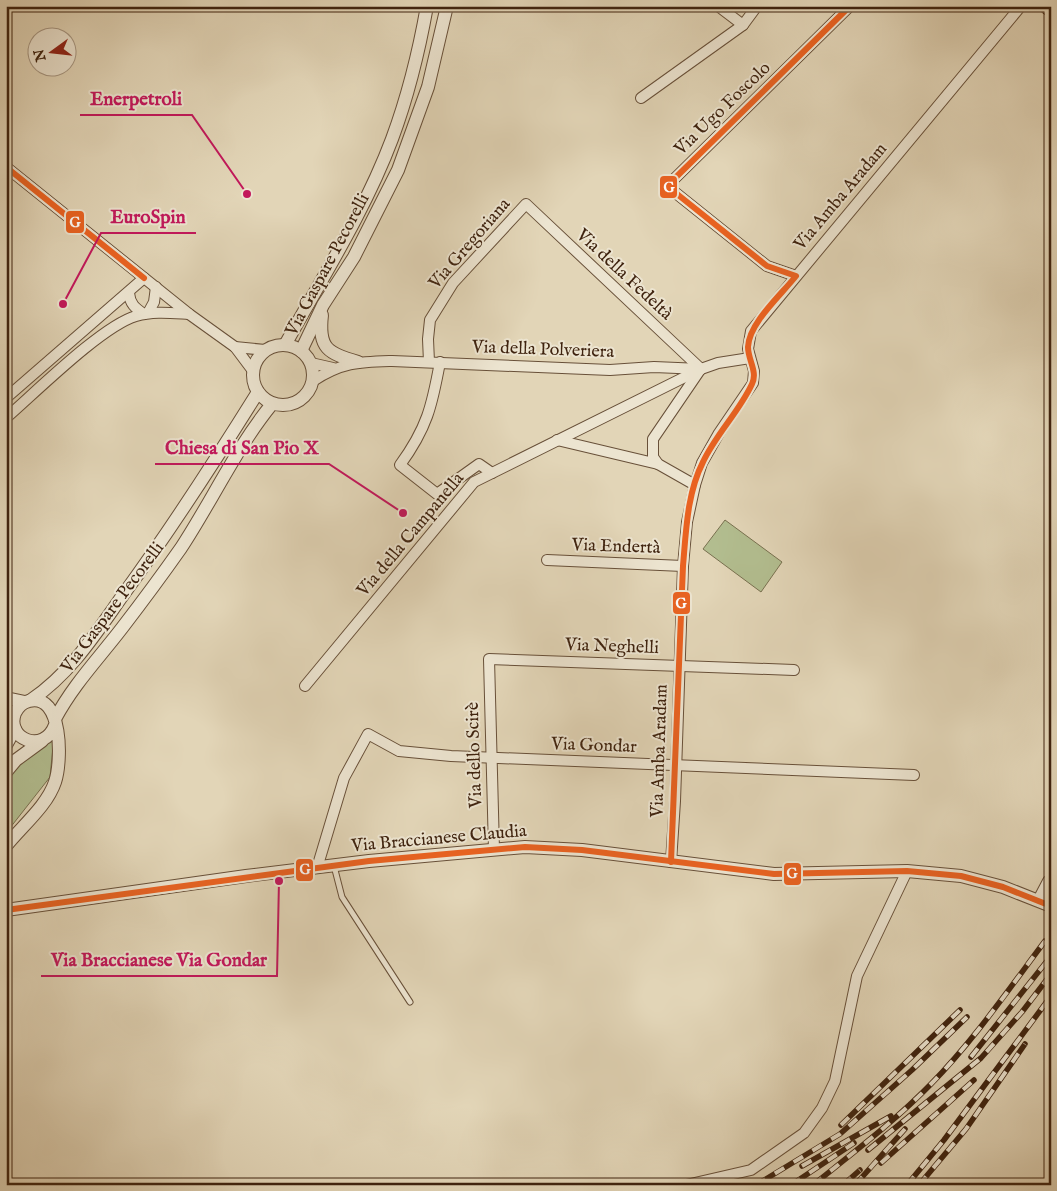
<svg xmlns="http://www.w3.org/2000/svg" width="1057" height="1191" font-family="'IM FELL English',serif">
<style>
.green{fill:#b2bd8f;stroke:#78704f}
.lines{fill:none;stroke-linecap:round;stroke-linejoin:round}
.service-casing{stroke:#685039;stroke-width:7}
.minor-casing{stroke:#685039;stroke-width:12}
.tertiary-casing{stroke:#685039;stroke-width:14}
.secondary-casing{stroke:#3f230f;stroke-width:17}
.service{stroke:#ece4d0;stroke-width:5}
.minor{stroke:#ece4d0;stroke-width:10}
.tertiary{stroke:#ece4d0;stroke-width:12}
.secondary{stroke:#ece4d0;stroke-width:15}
.rail-casing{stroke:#3f230f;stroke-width:5.5}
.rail{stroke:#ece4d0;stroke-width:4;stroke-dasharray:11;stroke-linecap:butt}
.bus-1-casing{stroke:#ece4d0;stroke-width:10}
.bus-1{stroke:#e96221;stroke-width:6}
.labels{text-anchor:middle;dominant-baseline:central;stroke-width:4;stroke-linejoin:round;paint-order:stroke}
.street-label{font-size:18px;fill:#3f230f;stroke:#ece4d0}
.leader{fill:none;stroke:#c2185b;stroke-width:2}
.callout-dot{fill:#c2185b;stroke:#ece4d0;stroke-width:2}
.callout-label{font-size:19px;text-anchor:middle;font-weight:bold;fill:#c2185b;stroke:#ece4d0;stroke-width:4;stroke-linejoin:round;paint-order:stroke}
.line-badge{stroke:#ece4d0;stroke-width:2}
.badge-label{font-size:14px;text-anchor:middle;font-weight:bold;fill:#fff}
</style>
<rect width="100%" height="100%" fill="#e2d5b7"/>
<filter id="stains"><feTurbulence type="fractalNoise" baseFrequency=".004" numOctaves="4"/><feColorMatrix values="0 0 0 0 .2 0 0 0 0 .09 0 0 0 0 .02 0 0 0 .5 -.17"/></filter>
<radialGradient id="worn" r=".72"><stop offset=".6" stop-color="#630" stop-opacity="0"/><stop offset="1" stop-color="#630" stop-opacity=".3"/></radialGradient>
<g class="green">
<polygon points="725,520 782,562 761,592 703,549"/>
<polygon points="54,737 50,777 6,833 6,779 20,762"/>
</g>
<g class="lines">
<defs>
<polyline id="service" points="334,866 342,897 410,1002"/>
<g id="minor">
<polyline points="718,6 743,25"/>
<polyline points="641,98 743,25 757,6"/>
<polyline points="6,167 189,314 235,347 253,371"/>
<polyline points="796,276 767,266 667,186 850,6"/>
<path d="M129,293c1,11 6,15 15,21"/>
<polyline points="148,313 154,302 156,287"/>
<polyline points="235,347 265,350"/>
<polyline points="429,362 428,339 430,320 453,283 526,204 701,369"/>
<path d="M440,362c-8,44 -13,66 -40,103l37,29 42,-30 13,9"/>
<polyline points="311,363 333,368"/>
<path d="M313,381c29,-19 46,-19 79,-20l218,9 44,-3 47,2 17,-6 32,-5"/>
<polyline points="6,398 144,278"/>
<path d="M6,418c30,-26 96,-92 130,-102 17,-5 35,-3 53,-2"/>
<polyline points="557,440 658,464"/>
<polyline points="695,485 658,464 653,457 653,439 700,370"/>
<polyline points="547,560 683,566"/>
<polyline points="305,686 474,482 701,369"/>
<polyline points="494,850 489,659 794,670"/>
<polyline points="671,862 675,801 683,566 687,522 695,485 702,463 719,433 753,383 754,371 748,349 751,331 1021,6"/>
<polyline points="317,868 344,778 368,734 399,751 451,756 914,775"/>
<polyline points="1038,900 1048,881 1051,880"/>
<polyline points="686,1185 751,1170 804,1133 822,1108 835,1081 857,976 907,871"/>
</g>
<g id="tertiary">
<path d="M322,315c-4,34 6,38 36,47"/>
<circle cx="283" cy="375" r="30"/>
<path d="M285,345c37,-67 80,-134 107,-206 16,-43 27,-88 35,-133"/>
<polyline points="301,351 323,305 354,257 398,170 428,87 447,6"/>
<polyline points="6,698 25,702"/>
<path d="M31,700c40,-27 65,-67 92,-105 48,-66 92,-134 135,-203"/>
<path d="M55,719c18,-34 44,-61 67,-91 20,-26 40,-53 59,-80 31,-47 55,-100 91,-144"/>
<polyline points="6,745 15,729"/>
<polyline points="6,772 16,760 42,741"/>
<path d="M6,846c16,-20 41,-40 49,-64 7,-20 8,-90 -26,-81 -6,1 -11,6 -14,12 -10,26 29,42 40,12"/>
<polyline points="6,910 246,876 369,861 525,847 582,850 774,874 907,871 961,876 1003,887 1051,906"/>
</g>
<polyline id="secondary" points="1047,6 1051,9"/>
</defs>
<use href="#service" class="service-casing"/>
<use href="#minor" class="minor-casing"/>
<use href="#tertiary" class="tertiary-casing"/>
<use href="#secondary" class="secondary-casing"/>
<use href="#service" class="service"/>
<use href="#minor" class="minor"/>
<use href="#tertiary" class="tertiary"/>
<use href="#secondary" class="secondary"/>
<defs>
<g id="rail">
<polyline points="971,1057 1051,956"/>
<polyline points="841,1125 960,1010"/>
<polyline points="868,1150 981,1058 1022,1012 1051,974"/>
<polyline points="881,1163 974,1080"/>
<polyline points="802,1166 891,1116"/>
<polyline points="756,1185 840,1134 912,1070 967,1017"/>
<polyline points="791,1185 854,1143"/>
<path d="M813,1185c41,-33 82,-64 118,-101 43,-44 78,-95 114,-143"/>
<polyline points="843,1185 860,1170"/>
<polyline points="855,1185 905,1129"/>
<polyline points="907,1185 944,1140 1051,996"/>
<polyline points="919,1185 966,1129 1025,1044"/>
</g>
</defs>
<use href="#rail" class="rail-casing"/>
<use href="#rail" class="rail"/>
<defs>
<g id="bus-1">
<polyline points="6,167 144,278"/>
<path d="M671,862l12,-296c3,-34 4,-73 20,-104 13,-28 36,-50 49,-78 6,-12 -4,-24 -4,-37 1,-24 33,-52 48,-71l-29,-10 -100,-80 183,-180"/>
<polyline points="6,910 369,861 525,847 582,850 774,874 907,871 961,876 1003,887 1051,906"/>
</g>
</defs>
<use href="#bus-1" class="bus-1-casing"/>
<use href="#bus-1" class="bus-1"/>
</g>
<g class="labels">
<g class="street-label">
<text transform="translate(723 109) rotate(-44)">Via Ugo Foscolo</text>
<text transform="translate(841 197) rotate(-50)">Via Amba Aradam</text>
<text transform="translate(470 244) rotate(-49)">Via Gregoriana</text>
<text transform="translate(328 265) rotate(-62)">Via Gaspare Pecorelli</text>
<text transform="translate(624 275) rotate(43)">Via della Fedeltà</text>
<text transform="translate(543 350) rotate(2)">Via della Polveriera</text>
<text transform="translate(411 535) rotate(-50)">Via della Campanella</text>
<text transform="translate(616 547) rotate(2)">Via Endertà</text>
<text transform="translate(113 608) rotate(-53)">Via Gaspare Pecorelli</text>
<text transform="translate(612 647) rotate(2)">Via Neghelli</text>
<text transform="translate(594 746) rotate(2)">Via Gondar</text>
<text transform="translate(660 751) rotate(-88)">Via Amba Aradam</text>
<text transform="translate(475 755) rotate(-92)">Via dello Scirè</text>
<text transform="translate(439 839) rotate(-5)">Via Braccianese Claudia</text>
</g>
</g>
<path class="leader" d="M247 194L192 115H80M63 304L101 233H196M403 513L329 464H155M279 881L277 976H41"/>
<g class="callout-dot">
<circle cx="247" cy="194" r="5"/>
<circle cx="63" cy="304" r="5"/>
<circle cx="403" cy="513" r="5"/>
<circle cx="279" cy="881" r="5"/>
</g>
<g class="callout-label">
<text x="136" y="105">Enerpetroli</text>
<text x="148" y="223">EuroSpin</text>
<text x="242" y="454">Chiesa di San Pio X</text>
<text x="159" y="966">Via Braccianese Via Gondar</text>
</g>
<g class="line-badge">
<rect x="659" y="175" width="19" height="24" rx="5" fill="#e96221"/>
<rect x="65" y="210" width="20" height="24" rx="5" fill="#e96221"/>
<rect x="672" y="591" width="19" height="24" rx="5" fill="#e96221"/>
<rect x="295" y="858" width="19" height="24" rx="5" fill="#e96221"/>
<rect x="783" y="862" width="19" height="24" rx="5" fill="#e96221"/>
</g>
<g class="badge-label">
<text x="669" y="192">G</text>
<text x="75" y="227">G</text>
<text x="681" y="608">G</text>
<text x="305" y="874">G</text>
<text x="792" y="878">G</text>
</g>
<rect width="1057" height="1191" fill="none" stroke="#e2d5b7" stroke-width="25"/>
<rect x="8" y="8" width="1042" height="1176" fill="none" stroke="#3f230f" stroke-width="2.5"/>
<rect x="12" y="12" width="1032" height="1166" fill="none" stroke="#3f230f"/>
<g transform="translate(52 52) rotate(255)"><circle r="24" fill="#ece4d0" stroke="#a79783"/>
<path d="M0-4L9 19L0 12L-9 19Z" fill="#8f2418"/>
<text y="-8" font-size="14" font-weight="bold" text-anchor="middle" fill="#3f230f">N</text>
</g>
<rect width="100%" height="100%" filter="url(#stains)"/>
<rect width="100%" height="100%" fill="url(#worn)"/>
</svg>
